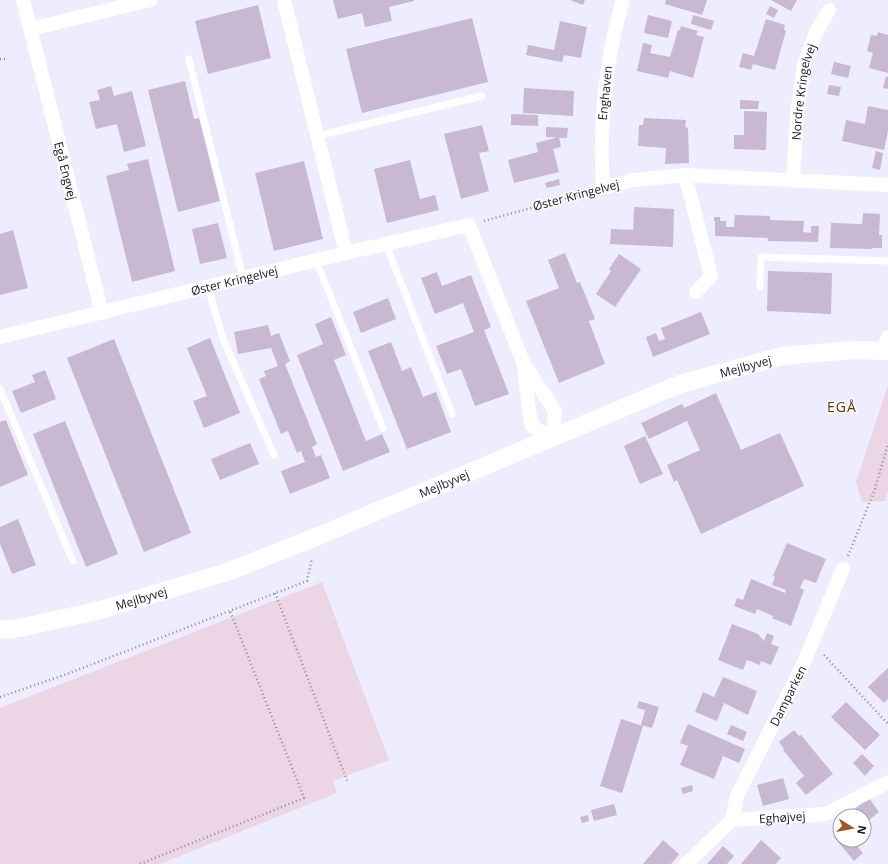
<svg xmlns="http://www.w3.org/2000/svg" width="888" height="864" font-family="'Open Sans',sans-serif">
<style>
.green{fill:#ecd5e5}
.building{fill:#c8b8d2}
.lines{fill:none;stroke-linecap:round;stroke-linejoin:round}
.path{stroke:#8c8c9a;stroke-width:2.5;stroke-dasharray:1 3;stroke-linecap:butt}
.service{stroke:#fff;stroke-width:7}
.minor{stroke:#fff;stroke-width:14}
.tertiary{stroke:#fff;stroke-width:18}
.labels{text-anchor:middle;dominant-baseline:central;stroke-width:3;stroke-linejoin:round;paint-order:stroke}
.street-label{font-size:12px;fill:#161620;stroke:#fff}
.quarter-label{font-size:14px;letter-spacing:1px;fill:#603112;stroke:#fff}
</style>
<rect width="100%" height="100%" fill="#eeedff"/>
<g class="green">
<polygon points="888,385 888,492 885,501 862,502 856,482"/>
<polygon points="322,582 389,760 333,781 337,793 160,864 0,864 0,708"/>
</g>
<g class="building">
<polygon points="333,0 414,0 414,1 389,7 392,21 365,27 362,13 338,19"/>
<polygon points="570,0 585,0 583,5"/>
<polygon points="666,0 707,0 702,15 665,4"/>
<polygon points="771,0 797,0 791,11"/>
<polygon points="258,5 271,58 208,74 195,21"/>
<polygon points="770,6 778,10 774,18 766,14"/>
<polygon points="648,15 672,21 668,38 644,33"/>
<polygon points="693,15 714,21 711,30 691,24"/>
<polygon points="472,18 488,82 362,113 346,49"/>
<polygon points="766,19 785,25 784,30 786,31 775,70 753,64 751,70 739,67 743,53 754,56"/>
<polygon points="560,21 587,27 581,58 564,55 562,62 526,55 528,45 554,50"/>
<polygon points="681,26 698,31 696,35 704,37 693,78 670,71 668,78 637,71 643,43 652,45 650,53 670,57 678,30 680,30"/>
<polygon points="878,32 888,35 888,73 869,68 873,53 867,51 871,35 877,36"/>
<polygon points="834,62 851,66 848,78 831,74"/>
<polygon points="886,76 888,77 888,89 883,88"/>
<polygon points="185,81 194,119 199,118 220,201 178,212 148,90"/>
<polygon points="829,85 841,87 839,96 827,94"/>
<polygon points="111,86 114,96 132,91 146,146 124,152 117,124 96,129 89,102 100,100 97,90"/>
<polygon points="524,88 574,91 573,116 523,113"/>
<polygon points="740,100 759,101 758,109 740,109"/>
<polygon points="868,106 888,110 888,131 884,150 842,141 846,120 865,124"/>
<polygon points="744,111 767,112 766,150 734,149 734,135 744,135"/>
<polygon points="511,114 538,115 538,126 511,125"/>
<polygon points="644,118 686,120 685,127 688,128 689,163 665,164 666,148 638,146 639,125 643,125"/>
<polygon points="482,125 489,151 479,153 489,191 461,199 444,134"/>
<polygon points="546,127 568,128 567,138 546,137"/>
<polygon points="559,137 561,147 553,149 559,172 514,183 508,160 538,152 536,143"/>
<polygon points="876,151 883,153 880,170 872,168"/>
<polygon points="148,159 175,271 132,282 106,176 129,170 127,164"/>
<polygon points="410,160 420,199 435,195 439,210 387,223 374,169"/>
<polygon points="304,161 323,239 274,251 255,173"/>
<polygon points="559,179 560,185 547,188 545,183"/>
<polygon points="634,207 674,209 673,247 610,244 611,229 633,230"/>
<polygon points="863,213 880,214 879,235 882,235 882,248 872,248 871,249 830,248 831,223 862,224"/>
<polygon points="735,215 770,216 770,220 804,221 803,232 811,233 811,226 819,226 818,242 768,241 768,238 715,236 715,221 714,221 714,217 720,217 720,221 726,221 726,227 734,227"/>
<polygon points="218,223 227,258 200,264 192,229"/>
<polygon points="13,230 28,288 0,295 0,234"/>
<polygon points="565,253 577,283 580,282 595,319 589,321 605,364 559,383 526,301 559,288 548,260"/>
<polygon points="619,254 641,269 615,307 596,294 611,271 609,269"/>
<polygon points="768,271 832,273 831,314 767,311"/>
<polygon points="437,272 442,286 471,275 491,327 484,330 509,394 475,406 461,369 447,374 436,346 474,332 463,303 435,314 421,278"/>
<polygon points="388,298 396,319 361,333 353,312"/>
<polygon points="701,312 710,334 653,357 646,337 656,333 659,341 665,339 661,328"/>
<polygon points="331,317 346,355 334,360 366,441 382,434 390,452 343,471 297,355 323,344 315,324"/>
<polygon points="268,325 271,336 279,333 290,361 285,364 317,444 312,447 316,457 321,455 330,478 290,494 281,471 305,462 301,451 297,453 288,431 281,434 259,379 266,376 264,371 278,366 271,348 238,354 234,332"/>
<polygon points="210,338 240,413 204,428 193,401 207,396 187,348"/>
<polygon points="114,339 191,533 144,552 67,358"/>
<polygon points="391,342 402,371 411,367 423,397 436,392 451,432 407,449 368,351"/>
<polygon points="45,370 56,399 21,413 12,391 35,382 32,375"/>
<polygon points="716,393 741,450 780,433 804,486 701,534 677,480 674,482 667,465 700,450 687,421 649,439 641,423 682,404 684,408"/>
<polygon points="6,420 28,475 0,487 0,422"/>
<polygon points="65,421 118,554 86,567 33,434"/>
<polygon points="645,436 663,474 640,484 624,446"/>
<polygon points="250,443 259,464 220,480 211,459"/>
<polygon points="18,519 36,565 12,574 0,544 0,527"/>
<polygon points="787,543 826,559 816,583 804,579 800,588 804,590 791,626 772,618 773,616 757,609 755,614 734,606 737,598 743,600 751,579 785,593 786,590 772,585 775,577 773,576"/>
<polygon points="732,624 758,634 764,641 767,633 774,636 771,644 779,647 771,665 761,661 760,665 747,660 743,670 718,660"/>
<polygon points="888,668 888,699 884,703 868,687"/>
<polygon points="723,677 757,691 748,715 724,703 717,721 695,712 703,692 714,697"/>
<polygon points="639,701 659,707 652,728 641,725 645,710 637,708"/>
<polygon points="846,702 880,735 865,750 831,717"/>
<polygon points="621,719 643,726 622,793 600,786"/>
<polygon points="688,724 745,749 739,763 723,756 714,779 680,765 688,746 680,743"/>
<polygon points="731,725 747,732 743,741 727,734"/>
<polygon points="794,730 799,736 801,735 833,774 806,795 796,783 804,776 783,750 784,749 779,742"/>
<polygon points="862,754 874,766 865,776 853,763"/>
<polygon points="783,778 789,799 763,806 757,785"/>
<polygon points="692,785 693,791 683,794 681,788"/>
<polygon points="869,798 879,812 864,824 864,816 845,816"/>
<polygon points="614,804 617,815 594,821 591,810"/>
<polygon points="588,815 589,821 582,823 580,817"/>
<polygon points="840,830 840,840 852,840 863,853 854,861 833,836"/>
<polygon points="663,840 679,854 671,864 643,864"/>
<polygon points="761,840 781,858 776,864 741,864"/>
<polygon points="723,846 734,856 727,864 707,864"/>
</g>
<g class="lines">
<g class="path">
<polyline points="0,59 8,59"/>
<polyline points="484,221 589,192"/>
<polyline points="848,556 875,489 888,444"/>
<polyline points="275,593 348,783"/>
<polyline points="824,655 888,724"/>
<polyline points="0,697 67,674 307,581 312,558"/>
<polyline points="140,864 304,798 230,611"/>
</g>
<g class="service">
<polyline points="189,59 243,278"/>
<polyline points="317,136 482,96"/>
<polyline points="386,244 452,414"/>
<polyline points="316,260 383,428"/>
<polyline points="208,287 223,339 274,455"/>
<polyline points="760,287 761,257 888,261"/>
<polyline points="0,389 73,561"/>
</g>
<g class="minor">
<path id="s1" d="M23,0l79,313"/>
<polyline points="284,0 346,253"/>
<path d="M623,0c-18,61 -24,124 -20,188l31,-8 51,-5 203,10"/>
<polyline points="31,29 150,0"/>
<polyline points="685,175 711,276 696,292"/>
<path id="s2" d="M793,179l4,-64 7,-51 12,-32 13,-22"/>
<path id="s3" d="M0,337l346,-84 123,-28 54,137 32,49 -3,28 -21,-14 -8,-63"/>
<polyline points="882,351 888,337"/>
<path id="s4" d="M732,820l5,-24 64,-127 42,-100"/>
<path id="s5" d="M686,864l46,-44 94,-6 62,-32"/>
</g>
<path class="tertiary" id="s6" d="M0,630l19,-2 82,-18 126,-38 89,-35 364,-153 102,-28 71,-6 35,1"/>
</g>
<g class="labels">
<g class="street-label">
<text transform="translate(605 93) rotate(-84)">Enghaven</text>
<text stroke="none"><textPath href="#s2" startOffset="88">Nordre Kringelvej</textPath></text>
<text stroke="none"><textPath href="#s1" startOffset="176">Egå Engvej</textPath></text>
<text transform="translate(576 195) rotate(-15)">Øster Kringelvej</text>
<text stroke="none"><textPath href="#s3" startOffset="241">Øster Kringelvej</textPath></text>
<text stroke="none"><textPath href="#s6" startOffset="793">Mejlbyvej</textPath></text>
<text stroke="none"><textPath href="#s6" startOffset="469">Mejlbyvej</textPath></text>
<text stroke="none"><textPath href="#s6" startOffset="145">Mejlbyvej</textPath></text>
<text stroke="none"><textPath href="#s4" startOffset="137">Damparken</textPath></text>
<text stroke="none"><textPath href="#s5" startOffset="114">Eghøjvej</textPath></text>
</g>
<g class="quarter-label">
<text x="842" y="406">EGÅ</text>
</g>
</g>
<g transform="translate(852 828) rotate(101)"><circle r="19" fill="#ffffff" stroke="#a2a2a6"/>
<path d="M0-3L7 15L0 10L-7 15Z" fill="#9d592b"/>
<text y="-6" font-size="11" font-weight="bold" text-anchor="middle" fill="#161620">N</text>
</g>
</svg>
